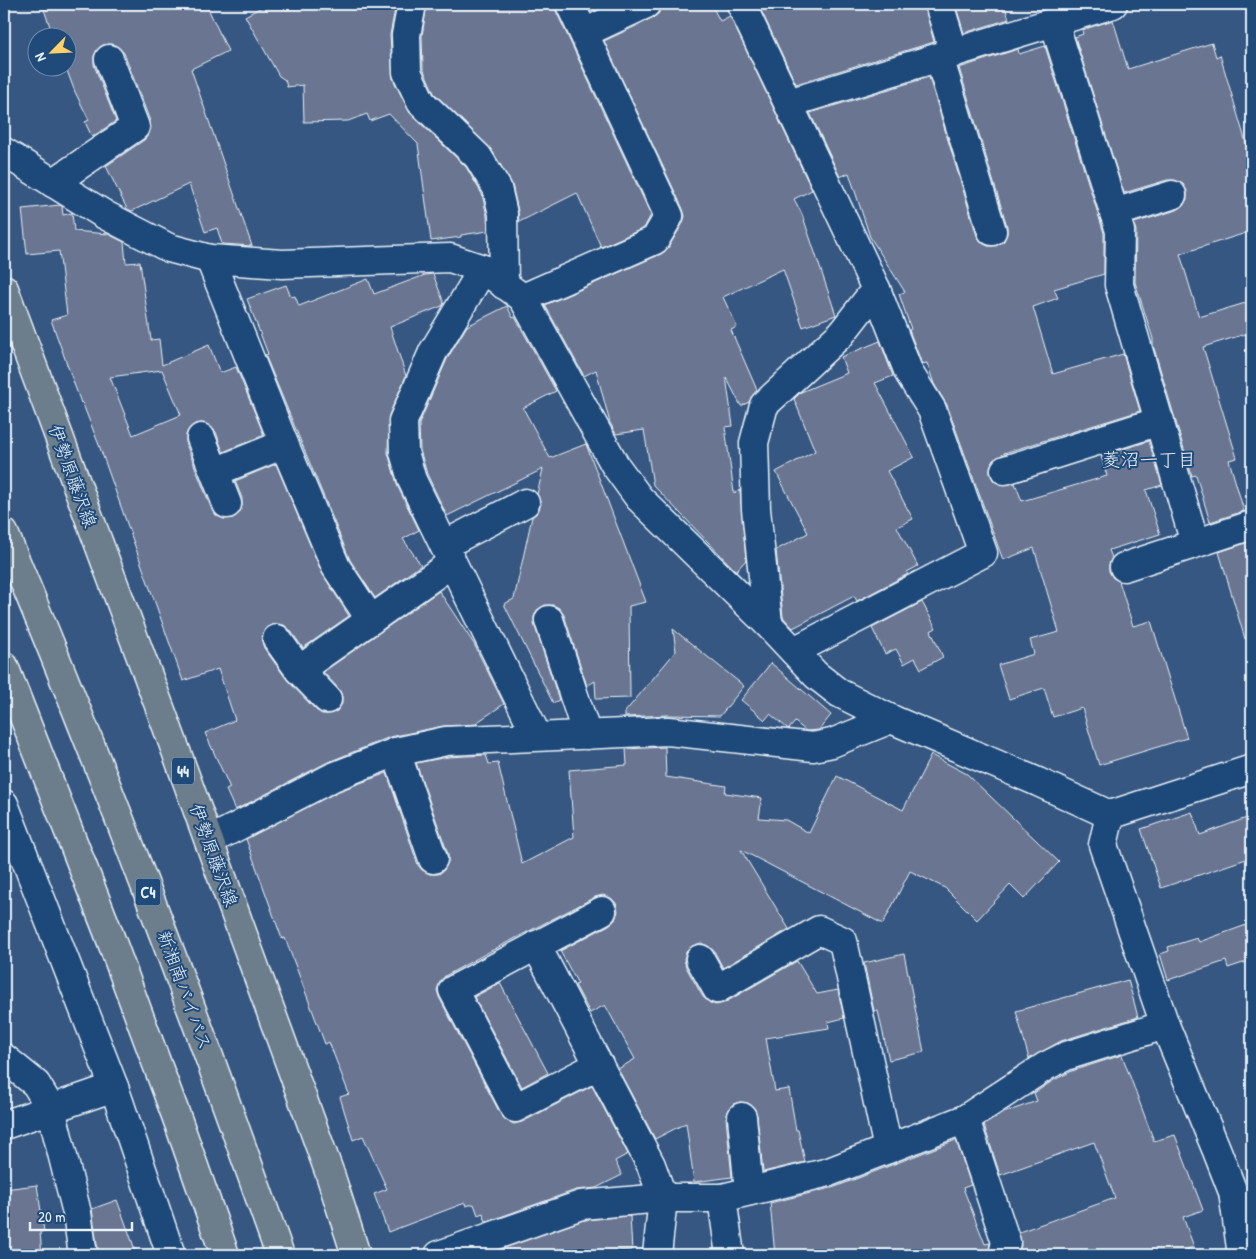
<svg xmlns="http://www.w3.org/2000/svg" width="1256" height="1259" font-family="'Patrick Hand','Klee One',sans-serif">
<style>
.building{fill:#6b7691;stroke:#e8f1f8;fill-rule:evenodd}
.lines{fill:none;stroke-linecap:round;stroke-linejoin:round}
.minor-casing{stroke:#e8f1f8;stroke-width:31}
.major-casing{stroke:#e8f1f8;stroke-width:31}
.highway-casing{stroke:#e8f1f8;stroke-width:31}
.minor{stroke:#1f4a7a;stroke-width:28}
.major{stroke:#6c7d8c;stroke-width:28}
.highway{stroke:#6c7d8c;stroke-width:28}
.labels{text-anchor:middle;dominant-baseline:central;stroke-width:4;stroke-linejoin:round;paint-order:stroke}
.shield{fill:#1f4a7a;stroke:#acbfd2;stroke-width:1}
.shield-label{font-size:16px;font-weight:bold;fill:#e8f1f8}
.street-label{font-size:18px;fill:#e8f1f8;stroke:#1f4a7a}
.neighbourhood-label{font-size:19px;fill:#e8f1f8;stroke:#1f4a7a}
</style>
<rect width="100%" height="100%" fill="#365781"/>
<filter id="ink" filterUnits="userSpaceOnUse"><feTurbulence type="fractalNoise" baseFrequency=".02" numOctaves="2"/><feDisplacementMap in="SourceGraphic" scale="10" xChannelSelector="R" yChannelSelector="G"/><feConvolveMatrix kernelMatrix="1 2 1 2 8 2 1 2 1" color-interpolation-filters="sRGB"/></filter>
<g filter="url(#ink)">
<g class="building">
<polygon points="42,4 206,4 228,51 191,69 252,246 222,244 217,228 205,232 189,184 132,211 127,209 106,166 144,140 149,134 151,128 150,121 124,53 118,47 111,44 103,45 97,50 94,56 94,65 116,121 92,137 85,122 89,120 75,92 66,68 68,68 68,38 54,38"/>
<polygon points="267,4 396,4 390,35 393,79 410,113 466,167 482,194 487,216 488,231 461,235 461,237 431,241 418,144 389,114 370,121 367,114 348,121 304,122 303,85 287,87 285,80 279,76 245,16"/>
<polygon points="427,4 555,4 556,11 651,215 644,228 601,247 577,193 519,222 518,211 512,184 491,149 434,93 423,68 422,36"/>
<polygon points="587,4 610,4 591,12"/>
<polygon points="661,4 711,4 720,21 730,16 812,190 794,199 802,214 836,315 803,327 783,269 723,297 737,327 731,330 757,390 749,402 741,406 726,377 733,426 725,427 734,493 740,490 746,560 736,571 653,485 644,430 616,434 610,423 596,370 584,376 545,305 661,254 668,248 683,223 685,216 683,209 604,41 653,18 659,13"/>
<polygon points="758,4 924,4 934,42 796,84"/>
<polygon points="955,4 1004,4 1009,19 964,33"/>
<polygon points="1113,20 1128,69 1212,43 1216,57 1220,55 1252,163 1252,231 1180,254 1199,317 1252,301 1252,332 1203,347 1237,458 1229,460 1244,511 1210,522 1196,475 1192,476 1153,345 1153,339 1135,282 1136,231 1134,223 1177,210 1183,206 1187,199 1187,191 1183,184 1175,180 1167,180 1124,193 1075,37 1083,34 1082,30"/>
<polygon points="1045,46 1104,233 1104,274 1054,289 1058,298 1033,307 1053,374 1123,354 1140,411 1004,453 1004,454 993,460 990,467 990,474 994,481 1001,485 1015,483 1022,501 1107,476 1101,456 1149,441 1162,485 1146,490 1160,534 1109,550 1112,558 1109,564 1109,571 1113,578 1119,581 1133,626 1151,621 1187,738 1099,765 1082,708 1053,717 1044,688 1009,699 998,665 1034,654 1030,640 1059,632 1034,548 1003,560 947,405 934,384 927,363 922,364 909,330 911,329 899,294 905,292 870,237 849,173 840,177 810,113 929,77 977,236 982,243 988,246 996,246 1004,241 1007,234 1007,226 959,68 1018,49 1019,54"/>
<path d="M60,205l2,1 1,9 9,-2 2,18 34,3 16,8 2,21 14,-1 11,78 8,-1 3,26 47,-20 11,28 16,-6 28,68 -41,17 -7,-20 -6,-6 -7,-3 -8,1 -6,5 -3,6v9l26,66 5,6 7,3 9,-1 6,-5 3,-7v-8l-7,-17 41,-17 46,109 27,43 -46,32 -13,-18 -6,-5 -9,-1 -7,3 -5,6 -1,8 2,7 24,33 28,29 6,4h8l7,-3 5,-7v-9l-4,-7 -15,-16 116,-81 35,53 30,60 -28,19 1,1 -34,2 -53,11 -64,26 -91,47 -9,-20 4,-2 -25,-55 30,-13 -17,-51 -35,12 -84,-236 -17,-43 -1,1 -30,-83 16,-5 -8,-64 -32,3 -5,-45zM162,370l19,45 -48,20 -23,-58z"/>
<polygon points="433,274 444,303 442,306 390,327 406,376 389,415 388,453 398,487 419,530 403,539 421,565 375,598 350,560 265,355 268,354 247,299 286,285 291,297 295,296 299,306 368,279 374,294 425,275"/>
<polygon points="507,306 513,318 515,317 556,391 523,408 550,458 586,444 646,602 629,606 630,698 596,699 595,681 587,686 564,615 559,608 553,605 545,605 537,610 534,617 534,624 559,700 553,703 504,604 514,599 532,517 538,512 541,504 537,494 543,469 447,516 427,474 420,450 419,424 447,359 467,326"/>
<polygon points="880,341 893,376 875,383 914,457 887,471 913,519 897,527 918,566 907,572 908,574 857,601 854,596 793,628 783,617 776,550 808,533 776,472 815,451 794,399 801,392 847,373 841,357"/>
<polygon points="1252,541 1252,638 1245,639 1219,552"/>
<polygon points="922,602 936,628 931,631 943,657 921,669 915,658 904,664 896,649 885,654 872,628"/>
<polygon points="673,629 744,686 720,716 667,715 625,717 625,712 676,651"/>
<polygon points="771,663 831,715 819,730 806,731 795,722 789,729 787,728 770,714 765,720 741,700"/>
<polygon points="665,747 666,777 726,786 725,793 762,798 759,818 786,820 809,833 837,776 903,810 931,755 967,774 1059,862 1024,899 1010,885 977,920 945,888 910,871 883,924 741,850 789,929 723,968 714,951 708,946 701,943 692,946 686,952 684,959 686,967 703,997 710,1003 716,1005 724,1003 797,961 817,994 838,990 844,1018 828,1022 829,1028 766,1038 775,1091 789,1089 796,1130 798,1130 805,1162 763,1172 757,1115 754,1108 748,1103 740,1102 733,1104 728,1111 726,1118 732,1177 694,1182 686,1123 655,1139 618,1069 635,1059 605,1005 590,1013 575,985 578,984 560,951 609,925 615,920 618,911 616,903 611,898 603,895 595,897 485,954 445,976 440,982 437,990 439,997 501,1115 507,1121 514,1124 522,1122 592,1086 628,1154 615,1161 622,1175 596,1188 576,1190 486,1222 483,1213 478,1215 474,1204 466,1206 465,1203 388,1232 374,1194 387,1189 363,1136 353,1140 340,1097 349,1094 329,1042 325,1044 285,938 282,939 246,839 339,791 387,773 418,865 422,870 430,874 439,874 444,870 448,862 448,854 416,763 448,757 486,755 489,764 498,763 522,864 574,837 569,770 627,765 626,749"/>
<polygon points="1192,812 1200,835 1252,816 1252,857 1161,888 1141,829"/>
<polygon points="1252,923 1252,960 1228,968 1226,961 1168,980 1160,954 1169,951 1168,947 1197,938 1199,942"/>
<polygon points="904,954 924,1052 889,1060 878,1011 874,1011 864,963"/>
<polygon points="1128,980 1138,1017 1061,1041 1029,1059 1016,1011"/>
<polygon points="500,983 548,1073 522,1087 474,997"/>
<polygon points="1122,1055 1154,1141 1175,1135 1203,1210 1183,1217 1194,1247 1187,1249 1189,1255 1019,1255 1021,1245 1019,1232 1115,1198 1094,1142 1000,1175 984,1125 1003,1113 1037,1101 1034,1093 1054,1080 1072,1071"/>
<polygon points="956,1140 971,1185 963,1188 985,1244 990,1243 988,1255 775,1255 770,1203 835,1187"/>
<polygon points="37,1185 44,1231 40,1232 42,1255 4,1255 4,1189"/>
<polygon points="117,1200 137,1255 101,1255 97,1245 92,1209"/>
<polygon points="630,1216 632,1250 576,1253 577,1255 498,1255 496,1251 584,1220"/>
</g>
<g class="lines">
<defs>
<g id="minor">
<polyline points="412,4 406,35 407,72 421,102 478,157 497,188 503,214 504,285"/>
<polyline points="741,4 876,289 841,334 764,405 754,443 756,509 768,624"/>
<polyline points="939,4 954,53"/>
<polyline points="1054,22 1120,231 1119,285 1195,543"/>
<polyline points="584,33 646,4"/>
<polyline points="939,57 992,231"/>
<polyline points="789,103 1113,4"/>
<polyline points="4,152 105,215 169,248 210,259 282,264 450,258 483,269 523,298 615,465 639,498 768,624 816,675 839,693 891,719 1038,782 1110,815 1252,769"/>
<polyline points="53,183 135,127 109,59"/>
<polyline points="1114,213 1172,195"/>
<polyline points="210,259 284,444 336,567 371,620"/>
<polyline points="483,269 433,352 403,421 404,452 412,480 537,736"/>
<polyline points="523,298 655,240 669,216 570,4"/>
<polyline points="201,438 227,504"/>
<polyline points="1005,470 1160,421"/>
<polyline points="215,472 284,444"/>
<polyline points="444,545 525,503"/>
<polyline points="1124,567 1252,525"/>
<polyline points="549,620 587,735"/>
<polyline points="277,639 299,670 452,563"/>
<polyline points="794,651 983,553 932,410 909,373 876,289"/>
<polyline points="299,670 327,699"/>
<polyline points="396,752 433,859"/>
<polyline points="4,804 114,1087 171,1255"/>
<polyline points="1110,815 1103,845 1165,1025 1217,1151 1233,1192 1242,1255"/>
<polyline points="209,841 333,777 396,752 446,741 668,731 813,747 832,743 891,719"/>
<polyline points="536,945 651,1165 663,1198 657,1255"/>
<polyline points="700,959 717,989 819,930 843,941 888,1149"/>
<polyline points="4,1058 36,1084 51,1109 77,1213 83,1255"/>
<polyline points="599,1065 515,1108 453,990 602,911"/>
<polyline points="742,1117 749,1191"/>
<polyline points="965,1119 1006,1242 1003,1255"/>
<polyline points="4,1125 114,1087"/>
<polyline points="722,1198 730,1255"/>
<polyline points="439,1255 581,1205 663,1198 722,1198 829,1172 965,1119 1046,1066 1066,1056 1165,1025"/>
</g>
<polyline id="major" points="4,289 179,759 330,1174 356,1255"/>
<g id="highway">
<path d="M4,533c100,238 191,479 276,722"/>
<polyline points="4,666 107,929 178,1121 225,1255"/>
</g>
</defs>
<use href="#minor" class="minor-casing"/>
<use href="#major" class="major-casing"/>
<use href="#highway" class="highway-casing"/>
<use href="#minor" class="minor"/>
<use href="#major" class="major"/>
<use href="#highway" class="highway"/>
</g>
</g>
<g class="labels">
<g class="shield">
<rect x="172" y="757.5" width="22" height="27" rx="4"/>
<rect x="135.5" y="878.5" width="25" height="27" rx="4"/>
</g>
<g class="shield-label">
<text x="183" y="771">44</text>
<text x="148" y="892">C4</text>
</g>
<g class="street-label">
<text transform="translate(73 476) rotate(70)">伊勢原藤沢線</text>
<text transform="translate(214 855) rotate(70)">伊勢原藤沢線</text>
<text transform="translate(185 990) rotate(70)">新湘南バイパス</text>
</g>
<g class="neighbourhood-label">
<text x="1149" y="459">菱沼一丁目</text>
</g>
</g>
<rect width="1256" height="1259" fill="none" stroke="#1f4a7a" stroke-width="20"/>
<rect x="10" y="10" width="1236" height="1239" fill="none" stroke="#e8f1f8" stroke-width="2" filter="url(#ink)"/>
<g transform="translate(52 52) rotate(246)"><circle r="24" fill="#1f4a7a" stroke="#6f8dac"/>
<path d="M0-4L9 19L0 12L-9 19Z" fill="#ffd166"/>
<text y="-8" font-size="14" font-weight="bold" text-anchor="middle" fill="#e8f1f8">N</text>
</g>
<path d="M30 1222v8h102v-8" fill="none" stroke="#e8f1f8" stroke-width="2.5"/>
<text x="38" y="1222" font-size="15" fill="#e8f1f8" stroke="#1f4a7a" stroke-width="4" paint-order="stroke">20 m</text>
</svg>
